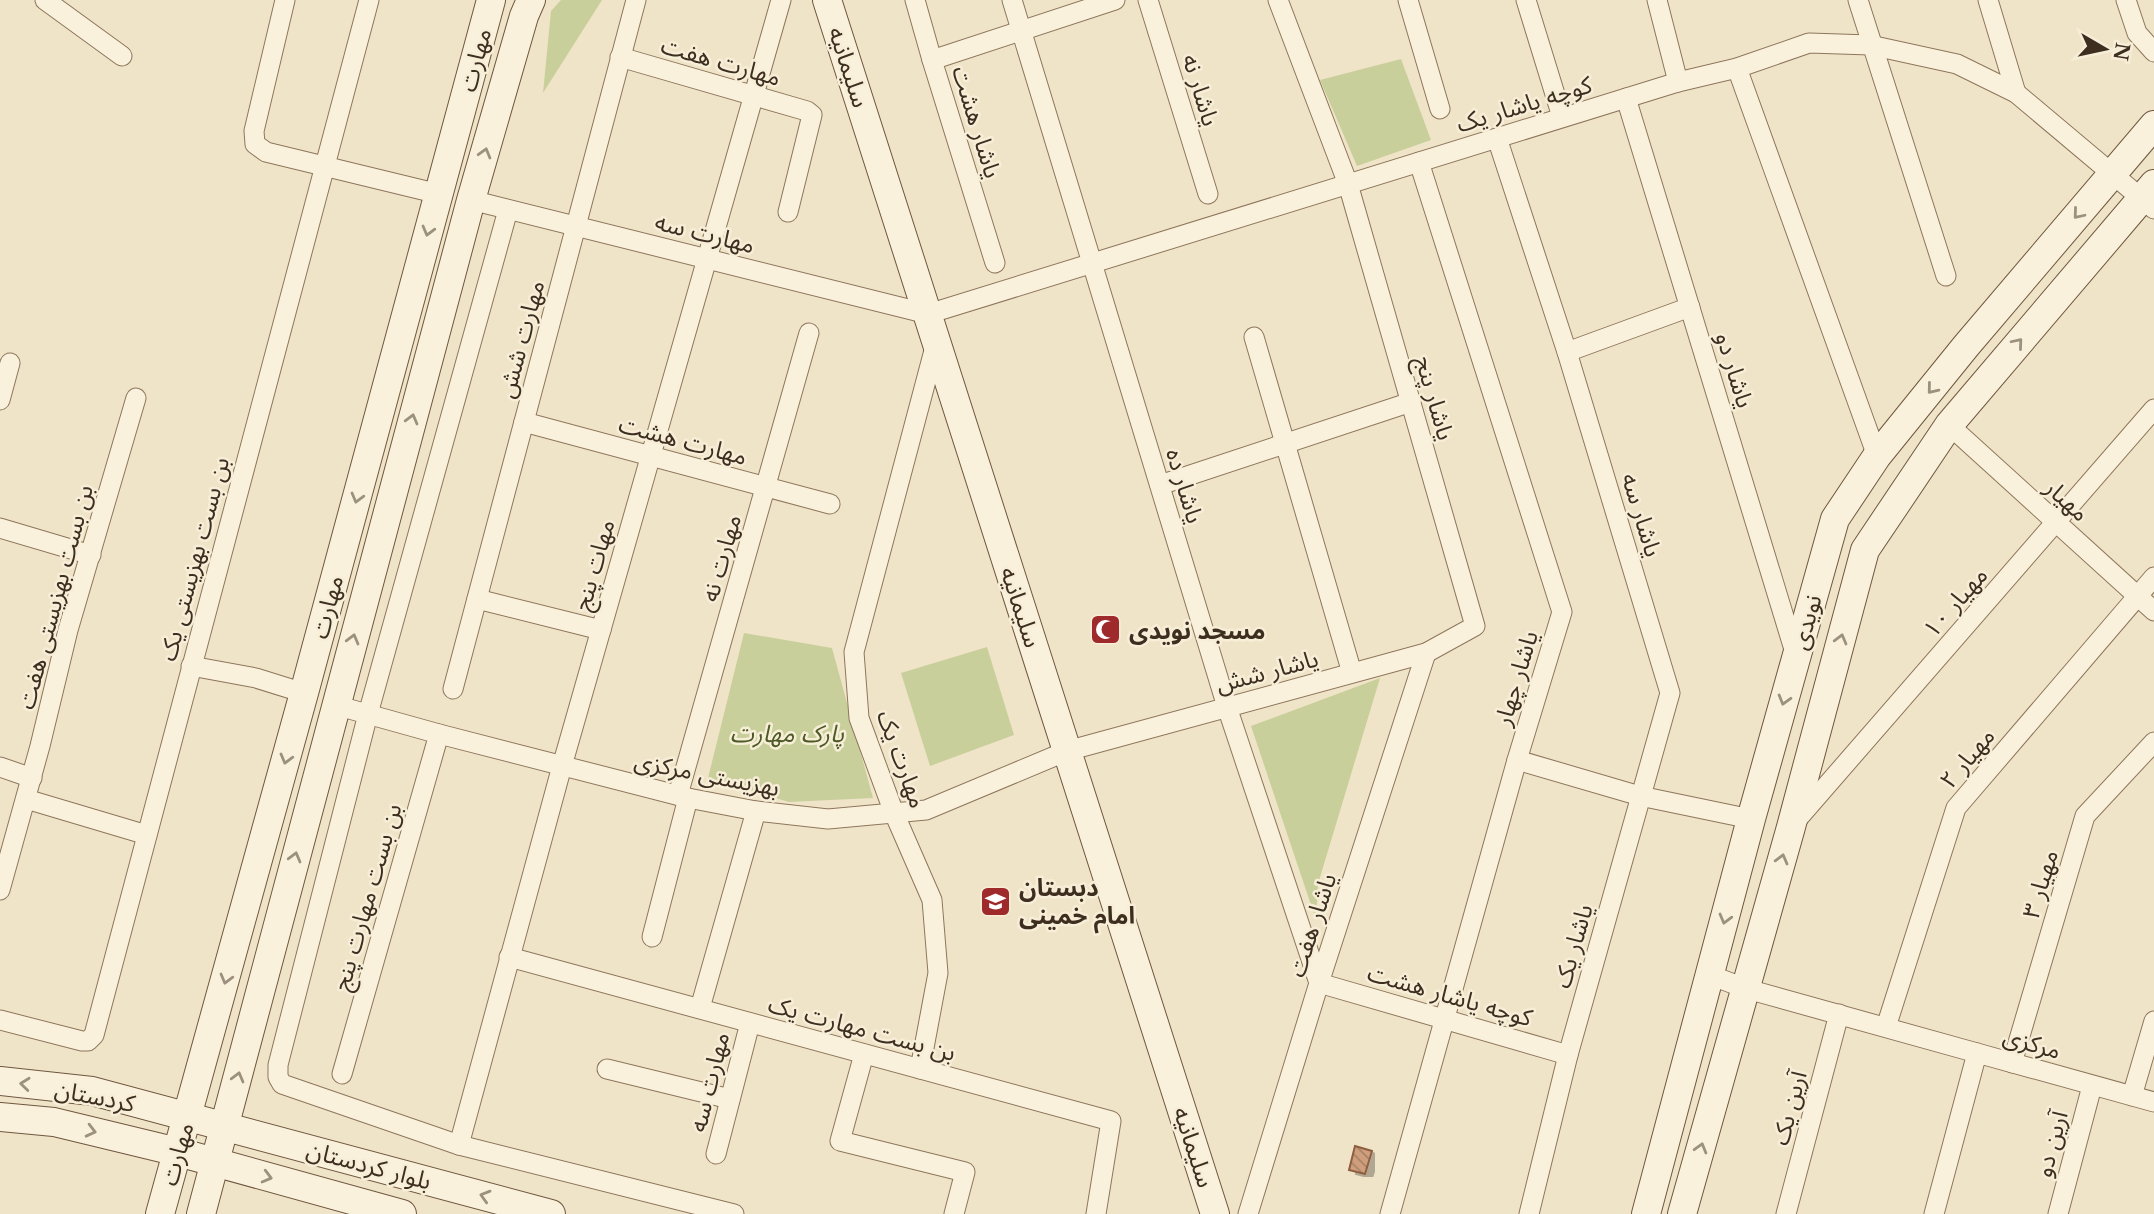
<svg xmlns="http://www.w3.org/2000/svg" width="2154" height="1214" font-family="'Libre Baskerville','Noto Sans Arabic',serif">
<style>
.park{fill:#c9cf9b}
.building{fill:url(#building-back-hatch);stroke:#8d5f41;stroke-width:2;filter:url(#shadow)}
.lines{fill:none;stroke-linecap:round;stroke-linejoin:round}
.street-casing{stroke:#8d765c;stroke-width:21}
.secondary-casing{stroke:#6f573f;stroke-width:30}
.street{stroke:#faf1dc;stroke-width:19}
.secondary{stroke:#faf1dc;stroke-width:28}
.oneway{stroke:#9c907e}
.labels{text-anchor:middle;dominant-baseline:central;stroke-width:5;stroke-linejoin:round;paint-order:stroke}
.street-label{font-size:24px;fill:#3d2e20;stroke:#f7eed8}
.poi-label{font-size:24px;font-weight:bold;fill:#3d2e20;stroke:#f7eed8;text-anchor:start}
.park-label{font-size:24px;font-style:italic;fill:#4d5a26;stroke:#f7eed8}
</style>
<defs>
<pattern id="building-back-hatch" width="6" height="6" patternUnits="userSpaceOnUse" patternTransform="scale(1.75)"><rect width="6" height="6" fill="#cf9f7d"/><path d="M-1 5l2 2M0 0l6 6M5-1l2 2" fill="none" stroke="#a98266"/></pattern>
<filter id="shadow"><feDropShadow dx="7" dy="4" stdDeviation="0" flood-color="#0004"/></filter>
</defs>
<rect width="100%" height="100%" fill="#f0e4c8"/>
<g class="park">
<polygon points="561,0 602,0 543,93 551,11"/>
<polygon points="1401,59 1431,140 1357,166 1320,80"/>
<polygon points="744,633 832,648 873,798 789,802 708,778"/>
<polygon points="987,647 1014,735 930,766 901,673"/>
<polygon points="1380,678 1318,884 1316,920 1251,726"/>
</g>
<polygon class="building" points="1355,1146 1372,1151 1365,1174 1349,1170"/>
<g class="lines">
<defs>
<g id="street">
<polyline points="45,0 122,56"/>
<polyline points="285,0 254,131 255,144 266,152 439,194"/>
<polyline points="915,0 932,60"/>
<polyline points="1012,0 1227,707 1319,983 1568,1055"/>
<polyline points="1148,0 1208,194"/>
<polyline points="1408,0 1440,109"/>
<polyline points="1526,0 1562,117"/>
<polyline points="1657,0 1678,82"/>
<polyline points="1858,0 1946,276"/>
<polyline points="1988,0 2016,93"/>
<polyline points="2126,0 2137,33 2154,52"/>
<polyline points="620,57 807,111 812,115 788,212"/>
<polyline points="1737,68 1877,456"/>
<polyline points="1626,98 1796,656"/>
<polyline points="1497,138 1567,352 1670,693 1568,1055 1529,1214"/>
<polyline points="471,200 928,314 1678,82 1737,68 1809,43 1870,45 1957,64 2016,93 2154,209"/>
<polyline points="508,210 368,714 278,1065 278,1077 282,1084 459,1145 734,1214"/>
<polyline points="995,263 932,60 1115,0"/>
<polyline points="1254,337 1352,673"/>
<polyline points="1567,352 1690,307"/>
<polyline points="0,400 10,363"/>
<polyline points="524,422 830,504"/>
<polyline points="1949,425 2154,611"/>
<polyline points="1160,485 1411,402"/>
<polyline points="0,528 91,555"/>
<polyline points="477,599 601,630"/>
<polyline points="191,666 256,678 304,693"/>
<polyline points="453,689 636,0"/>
<polyline points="335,705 439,734 688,798 756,811 828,819 926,810 1067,751 1426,653 1475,626 1348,184 1278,0"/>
<polyline points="1517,760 1640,796 1751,819"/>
<polyline points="0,767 32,778"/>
<polyline points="678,795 809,333"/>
<polyline points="26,799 147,835"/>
<polyline points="1794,823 2154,409"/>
<polyline points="0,890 40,746 68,630 136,398"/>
<polyline points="652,937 688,798"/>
<polyline points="509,957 1111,1121 1096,1214"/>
<polyline points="1710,975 1747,989 1977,1053"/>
<polyline points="700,1008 756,811"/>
<polyline points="0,1020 82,1041 88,1041 94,1035 369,0"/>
<polyline points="1886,1027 1956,808 2154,577"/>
<polyline points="864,1054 840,1141 965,1172 954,1214"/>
<polyline points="2012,1063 2085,816 2154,742"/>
<polyline points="607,1069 730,1099"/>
<polyline points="920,1069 938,973 932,900 894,813 859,718 854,652 936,343"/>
<polyline points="342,1074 439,734"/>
<polyline points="2132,1096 2154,1021"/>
<polyline points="459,1145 562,766 781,0"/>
<polyline points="716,1154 750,1023"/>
<polyline points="1248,1214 1319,983 1426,653"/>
<polyline points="1390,1214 1517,760 1562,612 1419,162"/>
<polyline points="1786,1214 1839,1014"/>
<polyline points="1934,1214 1977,1053 2154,1102"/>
<polyline points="2058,1214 2092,1086"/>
</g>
<g id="secondary">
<polyline points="827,0 1215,1214"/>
<polyline points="0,1081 92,1091 551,1214"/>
<polyline points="0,1117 54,1122 178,1152 402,1214"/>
<polyline points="160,1214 304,693 491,0"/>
<polyline points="201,1214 471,200 524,16 531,0"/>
<polyline points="1646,1214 1751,819 1835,519 1877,456 1966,346 2154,125"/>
<polyline points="1682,1214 1791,827 1865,550 1949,425 2154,184"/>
</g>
</defs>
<use href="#street" class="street-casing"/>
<use href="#secondary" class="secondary-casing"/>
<use href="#street" class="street"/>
<use href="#secondary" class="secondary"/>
</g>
<defs><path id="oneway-chevron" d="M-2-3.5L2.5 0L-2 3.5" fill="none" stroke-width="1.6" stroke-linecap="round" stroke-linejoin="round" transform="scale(1.75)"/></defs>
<g class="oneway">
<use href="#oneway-chevron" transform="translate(485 153) rotate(-74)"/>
<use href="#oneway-chevron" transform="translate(2078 214) rotate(130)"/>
<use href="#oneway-chevron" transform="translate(428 231) rotate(105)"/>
<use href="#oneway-chevron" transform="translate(2018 343) rotate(-50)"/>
<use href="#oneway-chevron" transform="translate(1932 389) rotate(129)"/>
<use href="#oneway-chevron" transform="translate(412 419) rotate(-75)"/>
<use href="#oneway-chevron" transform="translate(357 498) rotate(105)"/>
<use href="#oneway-chevron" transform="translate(353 639) rotate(-75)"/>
<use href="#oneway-chevron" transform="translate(1841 639) rotate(-75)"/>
<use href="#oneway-chevron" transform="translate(1784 700) rotate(106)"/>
<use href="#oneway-chevron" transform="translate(286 759) rotate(105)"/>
<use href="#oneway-chevron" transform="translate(295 857) rotate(-75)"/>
<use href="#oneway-chevron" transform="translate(1782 859) rotate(-75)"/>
<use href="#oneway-chevron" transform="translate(1725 919) rotate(105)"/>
<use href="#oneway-chevron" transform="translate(226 979) rotate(105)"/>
<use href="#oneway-chevron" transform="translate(238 1077) rotate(-75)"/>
<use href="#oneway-chevron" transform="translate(25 1084) rotate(-174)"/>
<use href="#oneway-chevron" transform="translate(91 1131) rotate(14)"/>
<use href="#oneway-chevron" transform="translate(1701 1148) rotate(-74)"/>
<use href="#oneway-chevron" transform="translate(267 1177) rotate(15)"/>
<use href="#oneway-chevron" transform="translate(485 1196) rotate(-164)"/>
</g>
<defs>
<symbol id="mosque-square" viewBox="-11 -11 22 22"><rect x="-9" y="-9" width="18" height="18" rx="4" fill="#9e2a2b" stroke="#f7eed8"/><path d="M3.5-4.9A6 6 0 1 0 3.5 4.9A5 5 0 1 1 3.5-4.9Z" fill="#fff"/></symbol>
<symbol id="school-square" viewBox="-11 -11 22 22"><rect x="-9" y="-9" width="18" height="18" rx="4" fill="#9e2a2b" stroke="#f7eed8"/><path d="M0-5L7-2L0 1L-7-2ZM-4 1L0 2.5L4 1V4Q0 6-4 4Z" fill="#fff"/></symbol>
</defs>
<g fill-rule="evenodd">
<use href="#mosque-square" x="1088" y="612" width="35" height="35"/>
<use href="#school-square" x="978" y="884" width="35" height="35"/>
</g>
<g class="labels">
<g class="street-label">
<text transform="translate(475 60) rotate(-75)">مهارت</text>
<text transform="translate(721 61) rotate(16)">مهارت هفت</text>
<text transform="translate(849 67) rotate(72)">سلیمانیه</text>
<text transform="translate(1201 90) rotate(73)">یاشار نه</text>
<text transform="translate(1524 104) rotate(-17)">کوچه یاشار یک</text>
<text transform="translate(977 122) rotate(73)">یاشار هشت</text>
<text transform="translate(705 233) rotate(14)">مهارت سه</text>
<text transform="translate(521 339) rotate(-75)">مهارت شش</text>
<text transform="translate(1735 370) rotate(73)">یاشار دو</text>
<text transform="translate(1435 398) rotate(74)">یاشار پنج</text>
<text transform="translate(683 440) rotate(15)">مهارت هشت</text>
<text transform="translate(1185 486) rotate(73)">یاشار ده</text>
<text transform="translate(2067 500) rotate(42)">مهیار</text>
<text transform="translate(1642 515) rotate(73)">یاشار سه</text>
<text transform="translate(721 558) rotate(-74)">مهارت نه</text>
<text transform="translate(194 559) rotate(-75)">بن بست بهزیستی یک</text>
<text transform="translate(594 565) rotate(-74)">مهات پنج</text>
<text transform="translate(55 597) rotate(-75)">بن بست بهزیستی هفت</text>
<text transform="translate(1955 602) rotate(-49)">مهیار ۱۰</text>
<text transform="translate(327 607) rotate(-75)">مهارت</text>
<text transform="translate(1021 607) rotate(72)">سلیمانیه</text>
<text transform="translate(1806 622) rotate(-74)">نویدی</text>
<text transform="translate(1267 671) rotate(-15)">یاشار شش</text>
<text transform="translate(1516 678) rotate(-73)">یاشار چهار</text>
<text transform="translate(1967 758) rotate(-50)">مهیار ۲</text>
<text transform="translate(902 759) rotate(70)">مهارت یک</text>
<text transform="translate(707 774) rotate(11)">بهزیستی مرکزی</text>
<text transform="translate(2040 884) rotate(-73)">مهیار ۳</text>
<text transform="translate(367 897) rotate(-74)">بن بست مهارت پنج</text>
<text transform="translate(1312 925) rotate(-72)">یاشار هفت</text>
<text transform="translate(1573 946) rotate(-74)">یاشار یک</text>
<text transform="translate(1450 995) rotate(16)">کوچه یاشار هشت</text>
<text transform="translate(862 1028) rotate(15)">بن بست مهارت یک</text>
<text transform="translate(2032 1043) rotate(16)">مرکزی</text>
<text transform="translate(709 1082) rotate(-76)">مهارت سه</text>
<text transform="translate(95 1096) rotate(11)">کردستان</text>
<text transform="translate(1789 1108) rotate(-75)">آرین یک</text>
<text transform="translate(2051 1144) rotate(-75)">آرین دو</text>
<text transform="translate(1194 1147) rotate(72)">سلیمانیه</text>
<text transform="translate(177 1154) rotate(-74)">مهارت</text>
<text transform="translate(369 1165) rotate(15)">بلوار کردستان</text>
</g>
<g class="poi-label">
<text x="1129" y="630">مسجد نویدی</text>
<text x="1019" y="887">دبستان<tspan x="1019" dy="28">امام خمینی</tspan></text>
</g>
<g class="park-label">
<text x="787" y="733">پارک مهارت</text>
</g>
</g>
<g transform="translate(2105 49) rotate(99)" stroke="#f7eed8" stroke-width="5" paint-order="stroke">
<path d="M0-5L12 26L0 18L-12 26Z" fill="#3d2e20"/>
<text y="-10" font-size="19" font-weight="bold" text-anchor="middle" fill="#3d2e20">N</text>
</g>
</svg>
